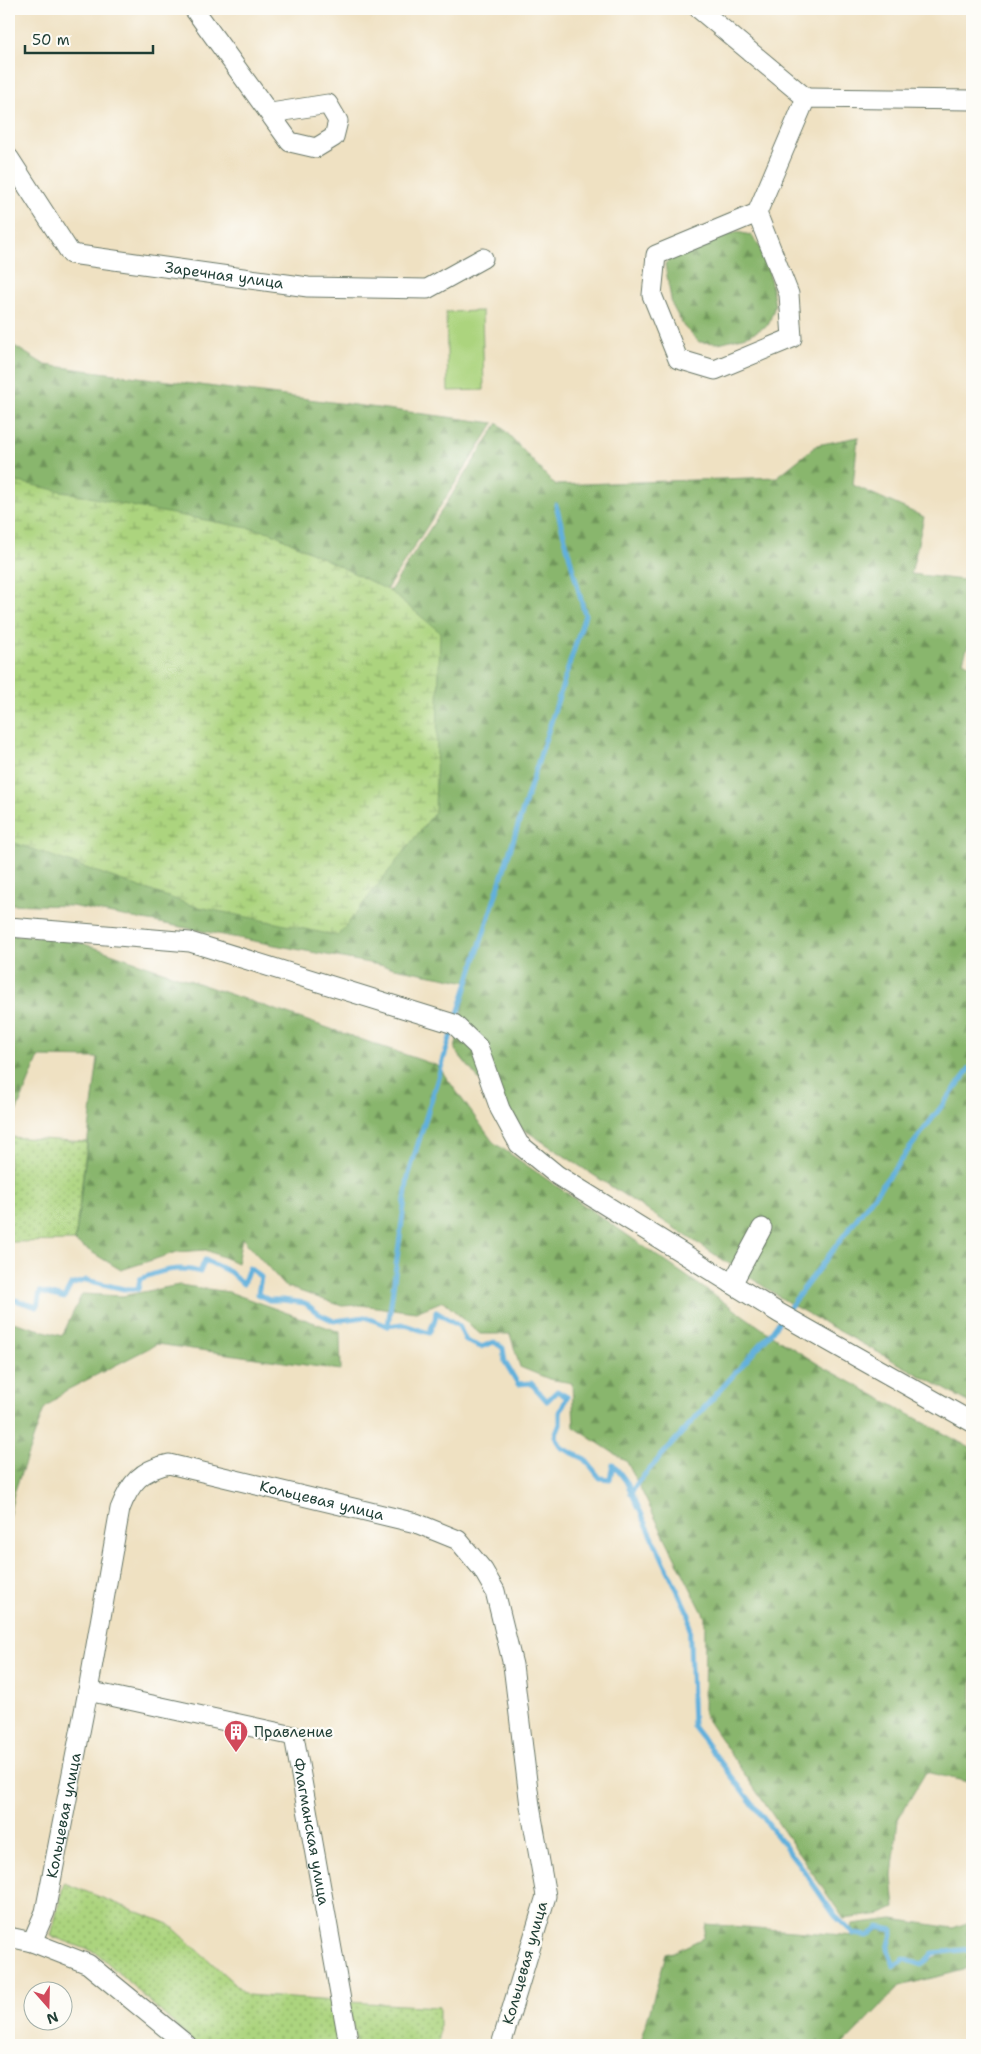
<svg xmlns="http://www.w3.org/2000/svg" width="981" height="2054" font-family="'Shantell Sans',sans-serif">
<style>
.grass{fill:url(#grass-dots);stroke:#668859}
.forest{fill:url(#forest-firs);stroke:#547a50}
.wetland{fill:url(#wetland-marsh);stroke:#668859}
.pitch{fill:#acd47e;stroke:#668859}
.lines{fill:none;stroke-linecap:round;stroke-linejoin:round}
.stream{stroke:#62b0dc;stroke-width:5}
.minor-casing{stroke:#687666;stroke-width:21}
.minor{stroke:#fff;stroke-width:19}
.labels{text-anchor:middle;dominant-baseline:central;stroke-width:4.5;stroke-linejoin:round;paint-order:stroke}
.street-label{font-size:15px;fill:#1f3d34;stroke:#fdfcf7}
.poi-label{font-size:15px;fill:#1f3d34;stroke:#fdfcf7;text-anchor:start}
</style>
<defs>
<pattern id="grass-dots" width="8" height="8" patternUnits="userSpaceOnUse" patternTransform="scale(1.25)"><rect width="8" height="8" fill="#acd47e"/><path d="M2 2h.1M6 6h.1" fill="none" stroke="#8bad68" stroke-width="1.8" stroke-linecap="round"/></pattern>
<pattern id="forest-firs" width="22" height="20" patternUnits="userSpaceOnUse" patternTransform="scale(1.25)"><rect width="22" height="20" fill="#89b66d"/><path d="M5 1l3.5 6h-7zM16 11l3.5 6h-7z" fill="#6f955a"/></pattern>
<pattern id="wetland-marsh" width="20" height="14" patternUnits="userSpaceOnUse" patternTransform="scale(1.25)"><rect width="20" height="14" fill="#acd47e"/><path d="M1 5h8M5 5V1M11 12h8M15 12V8" fill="none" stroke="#8bad68"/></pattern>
</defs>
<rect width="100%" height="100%" fill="#fdfcf7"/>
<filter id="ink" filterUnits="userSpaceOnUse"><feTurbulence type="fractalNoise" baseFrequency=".02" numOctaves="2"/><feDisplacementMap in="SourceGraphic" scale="10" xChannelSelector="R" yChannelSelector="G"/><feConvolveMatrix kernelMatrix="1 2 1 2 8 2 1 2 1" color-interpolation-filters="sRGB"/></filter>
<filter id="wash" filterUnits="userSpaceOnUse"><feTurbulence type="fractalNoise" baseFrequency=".0096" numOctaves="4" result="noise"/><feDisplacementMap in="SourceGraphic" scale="20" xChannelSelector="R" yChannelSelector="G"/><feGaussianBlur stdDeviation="1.12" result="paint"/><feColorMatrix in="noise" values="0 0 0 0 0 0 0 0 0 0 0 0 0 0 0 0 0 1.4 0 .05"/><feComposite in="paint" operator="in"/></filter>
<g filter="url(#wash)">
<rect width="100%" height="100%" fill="#efe1c2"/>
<g class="grass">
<polygon points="9,1137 87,1142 75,1241 9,1242"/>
<polygon points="64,1883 169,1924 247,1995 334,2001 344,2045 197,2045 97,1953 51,1936"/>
<polygon points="348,2002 439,2007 439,2045 357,2045"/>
</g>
<g class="forest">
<path d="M737,232l14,3 12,16 6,21 6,34 -7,19 -18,10 -31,8 -20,-1 -15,-15 -12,-22 -7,-41c18,-18 48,-27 72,-32z"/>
<polygon points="9,340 11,344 45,365 494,423 386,590 298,713 390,591 498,423 555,485 777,477 817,445 858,437 853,485 924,517 911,574 972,581 972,634 963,661 972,666 972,1404 792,1305 514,1123 455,1050 468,982 71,906 9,904"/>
<polygon points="9,935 67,938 438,1066 493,1142 770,1334 818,1364 972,1449 972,1783 926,1772 898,1819 892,1877 895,1908 882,1914 844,1919 704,1715 705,1617 627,1462 574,1427 572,1383 549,1379 520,1367 510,1334 480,1334 443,1301 416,1312 360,1305 342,1306 285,1286 242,1238 237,1263 206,1250 177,1252 121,1270 75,1242 98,1058 39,1057 9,1129"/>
<polygon points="179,1285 229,1292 340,1332 341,1370 157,1344 65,1391 44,1409 14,1493 9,1517 9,1321 62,1336 82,1294 122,1296"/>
<polygon points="893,1919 953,1928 972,1921 972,1948 932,1952 921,1963 903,1958 894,1964 890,1949 894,1929 878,1926 867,1934 855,1933 851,1928 853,1924"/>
<path d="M706,1924l161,13 12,-7 12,1 -4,18 6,18 11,-6 19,5c16,-15 28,-16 49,-16v18l-72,18 -57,59h-203l26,-91 8,-2 29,-14z"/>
</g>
<polygon class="wetland" points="9,480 146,509 270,532 390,591 440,632 435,812 338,936 194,906 9,841"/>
<polygon class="pitch" points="482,311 484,390 448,391 446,312"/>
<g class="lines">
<g class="stream">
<polyline points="456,1020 585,615 556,505"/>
<path d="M9,1298l28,9 3,-15 24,6 7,-13 15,-5 38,9h14l2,-10c20,-8 39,-14 60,-7l5,-12 25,12 13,12 6,-16 12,9 -3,17 11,6h14l22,3 14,11 15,7 31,-4 23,9 14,-2 27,9 6,-13 1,-8 23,14 7,15 15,6 13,-5 9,6 2,14 13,22 13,-1 16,18 10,-10 10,6 -7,15v12l-5,12 7,12 23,11 15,19 10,1 3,-15 13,17 63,134 4,111 111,145 31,45 19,18 14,2 10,-9 15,3 -5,19 6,17 10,-7 18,6 11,-12 39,-4"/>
<polyline points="786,1312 972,1066"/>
<polyline points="388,1326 408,1177 453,1028"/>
<polyline points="631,1493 638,1482 770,1334 781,1319"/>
</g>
</g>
</g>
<g filter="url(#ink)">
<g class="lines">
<defs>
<g id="minor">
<polyline points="194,9 290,142 316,148 334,137 338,121 328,104 271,113"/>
<polyline points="699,9 806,98"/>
<path id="s1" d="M9,158l62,96 237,33 119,2 56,-31"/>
<polyline points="757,213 656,255 652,295 678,359 715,370 792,338 789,294 757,213 806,98 972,100"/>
<polyline points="9,927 190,942 454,1024 478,1047 500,1109 519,1144 557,1175 779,1313 972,1422"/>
<polyline points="732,1284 762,1228"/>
<path id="s2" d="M88,1691l206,45 55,309"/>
<polyline points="9,1937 32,1942 88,1964 187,2045"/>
<path id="s3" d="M32,1942l13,-30 43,-221 32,-182c10,-26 21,-39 49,-45l247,59 42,17 25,30 12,21 18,74 17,141 16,90 -45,149"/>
</g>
</defs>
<use href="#minor" class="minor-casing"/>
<use href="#minor" class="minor"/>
</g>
</g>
<defs>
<symbol id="building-pin" viewBox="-11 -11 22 30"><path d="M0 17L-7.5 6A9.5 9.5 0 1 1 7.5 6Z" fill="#d1495b" stroke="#fdfcf7"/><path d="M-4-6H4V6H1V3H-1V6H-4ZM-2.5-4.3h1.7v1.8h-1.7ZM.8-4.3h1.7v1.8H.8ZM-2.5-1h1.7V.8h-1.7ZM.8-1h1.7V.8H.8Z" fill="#fff"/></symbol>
</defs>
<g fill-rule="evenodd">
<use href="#building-pin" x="222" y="1718" width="28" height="38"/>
</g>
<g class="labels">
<g class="street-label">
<text stroke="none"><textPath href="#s1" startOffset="269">Заречная улица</textPath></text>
<text stroke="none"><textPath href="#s3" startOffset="670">Кольцевая улица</textPath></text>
<text stroke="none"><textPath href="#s3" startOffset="131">Кольцевая улица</textPath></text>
<text stroke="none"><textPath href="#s2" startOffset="308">Флагманская улица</textPath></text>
<text transform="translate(525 1963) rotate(-74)">Кольцевая улица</text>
</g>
<g class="poi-label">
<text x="254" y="1732">Правление</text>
</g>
</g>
<rect width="981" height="2054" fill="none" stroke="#fdfcf7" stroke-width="30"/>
<g transform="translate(48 2006) rotate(160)"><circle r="24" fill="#fdfcf7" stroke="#a4b0a9"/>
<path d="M0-4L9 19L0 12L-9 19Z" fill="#d1495b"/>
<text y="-8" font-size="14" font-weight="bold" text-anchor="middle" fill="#1f3d34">N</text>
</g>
<path d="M25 45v8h128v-8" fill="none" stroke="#1f3d34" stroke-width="2.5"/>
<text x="32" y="45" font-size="15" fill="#1f3d34" stroke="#fdfcf7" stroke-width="4" paint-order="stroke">50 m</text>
</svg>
